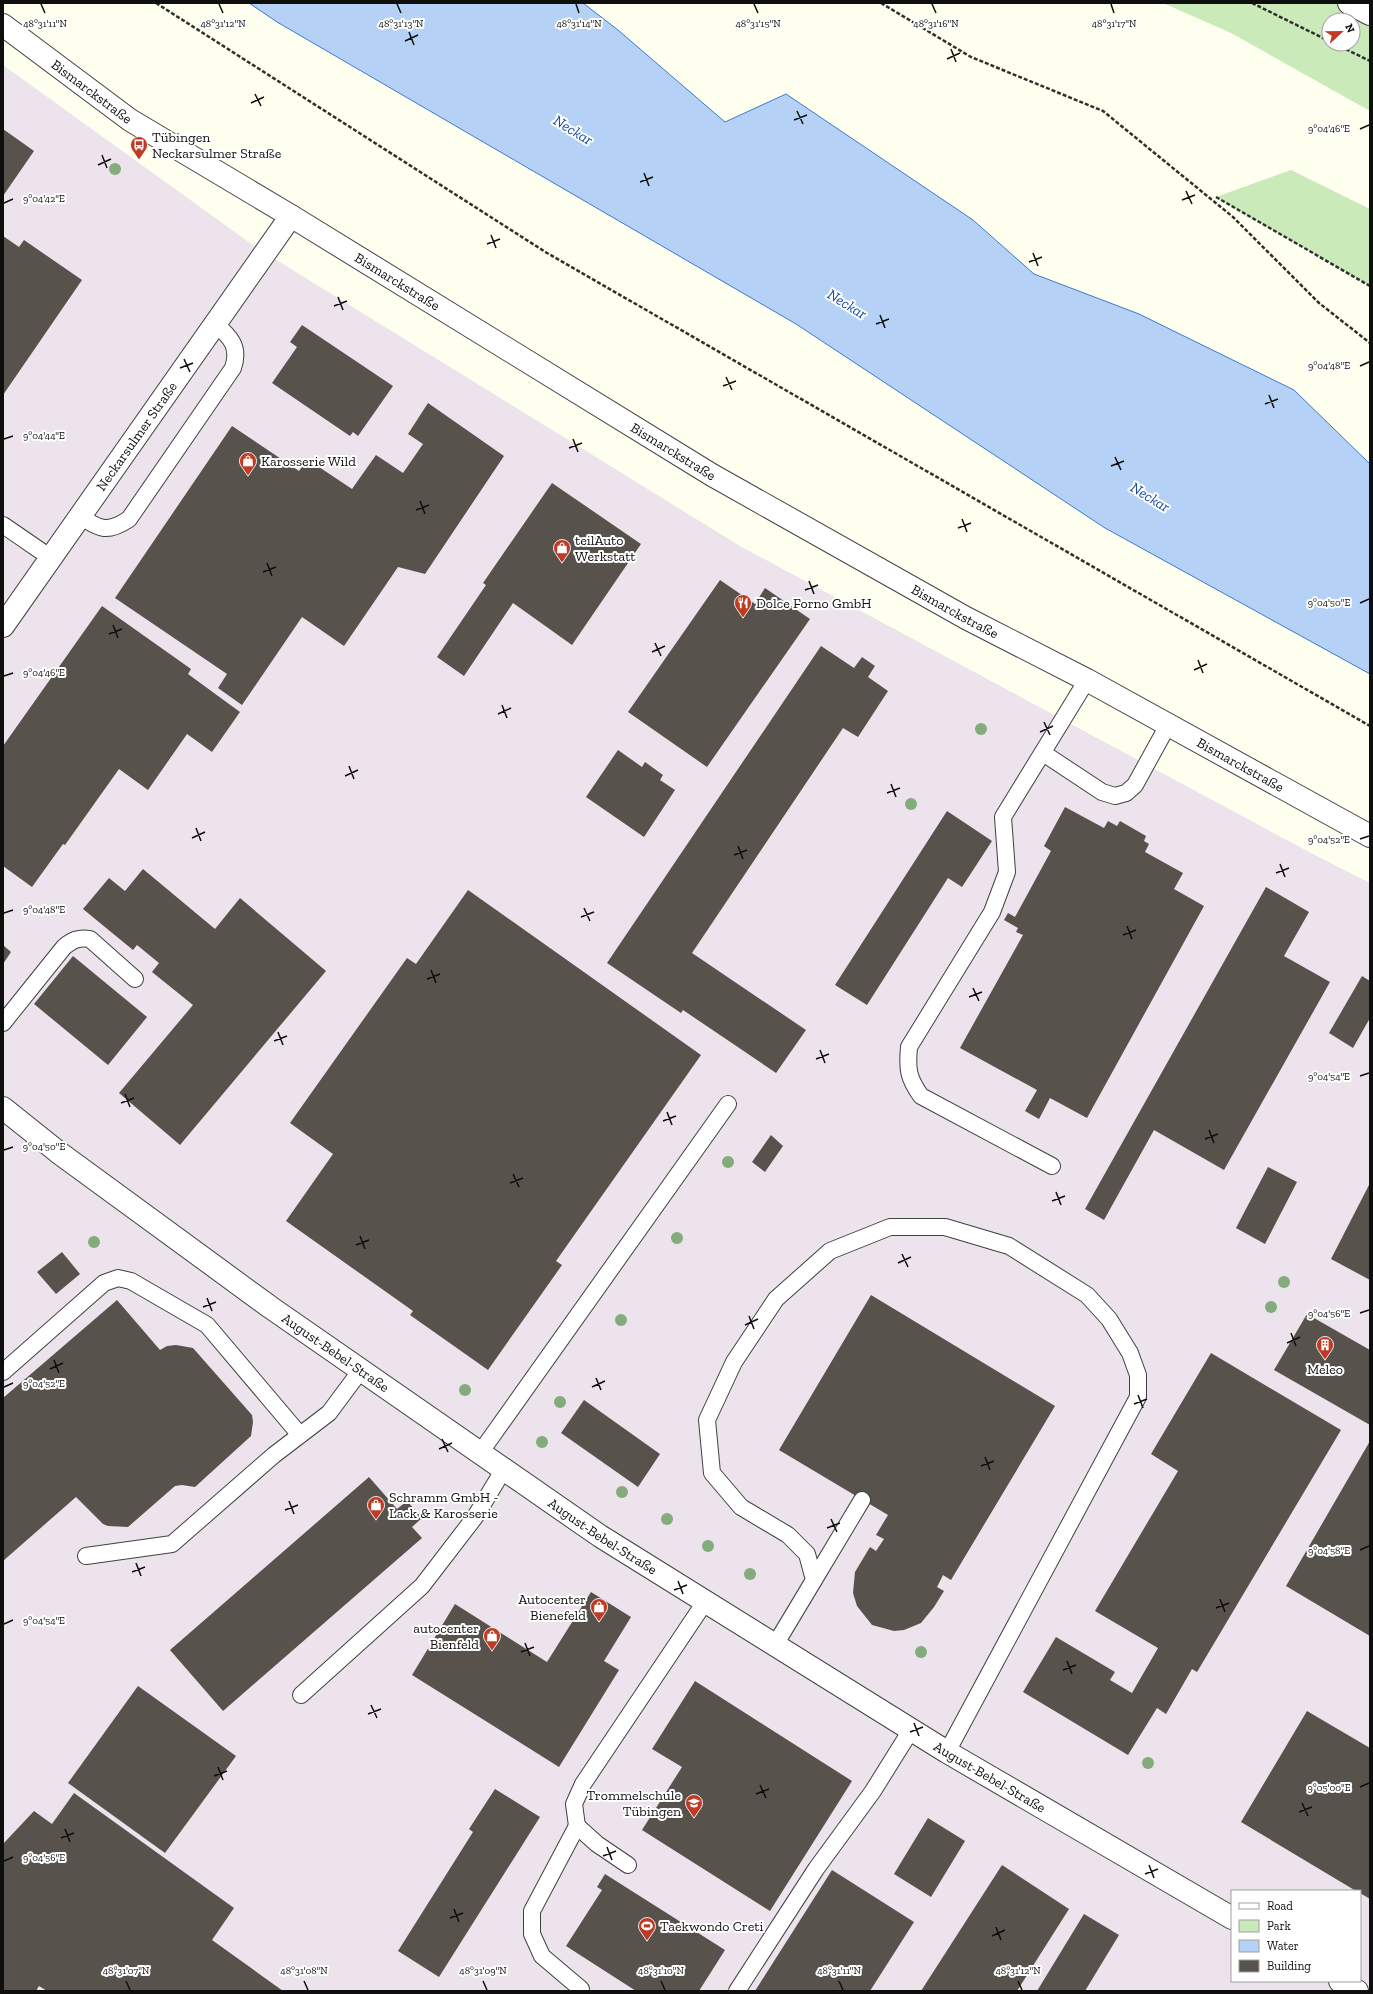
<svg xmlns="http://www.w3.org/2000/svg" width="1373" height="1994" font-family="'Zilla Slab',serif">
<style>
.industrial{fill:#ede3ec;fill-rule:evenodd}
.green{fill:#caeab9;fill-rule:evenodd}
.water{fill:#b5d2f6;stroke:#3c79cd}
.building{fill:#57524b}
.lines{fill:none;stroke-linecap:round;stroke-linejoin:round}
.service-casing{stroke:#414141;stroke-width:18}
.minor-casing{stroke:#414141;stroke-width:24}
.path{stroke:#303030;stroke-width:2.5;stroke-dasharray:4 2;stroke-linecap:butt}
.service{stroke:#fff;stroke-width:16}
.minor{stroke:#fff;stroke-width:22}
.tree{fill:#84ab7c}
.ticks{fill:none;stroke:#0e0e0e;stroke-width:1.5}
.labels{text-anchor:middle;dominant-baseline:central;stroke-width:4;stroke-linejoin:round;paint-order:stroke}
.street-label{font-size:14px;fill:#0e0e0e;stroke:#fff}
.poi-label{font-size:14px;fill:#0e0e0e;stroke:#fff;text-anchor:start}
.water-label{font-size:15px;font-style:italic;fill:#174ca1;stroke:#fff}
.ticks-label{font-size:10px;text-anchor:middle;fill:#0e0e0e;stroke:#fff;stroke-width:4;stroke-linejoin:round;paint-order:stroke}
</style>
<rect width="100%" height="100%" fill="#fffff0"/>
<path class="industrial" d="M3,65l254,183 483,298 571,307 59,30v1108h-1367zM1232,1891h128v90h-128z"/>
<g class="green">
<path d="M1163,3h186l21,11v97l-139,-78zM1329,20h24v24h-24z"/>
<polygon points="1291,170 1370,209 1370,286 1216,197"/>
</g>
<polygon class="water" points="249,3 583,3 618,30 725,122 786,94 973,220 1034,274 1139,314 1294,390 1370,464 1370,674 1105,528 796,324 277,22"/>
<g class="building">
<polygon points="3,129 34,151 3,196"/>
<polygon points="3,236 19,247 24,240 82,280 3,395"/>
<polygon points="302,325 393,386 358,436 353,432 350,436 272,383 297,347 290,342"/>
<polygon points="428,403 504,456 425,574 398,567 344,646 302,617 242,705 218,688 227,674 115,598 232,426 299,471 307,459 352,489 376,455 403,473 423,444 408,434"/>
<polygon points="552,483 641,544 572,645 513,603 464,676 437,657 486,585 483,583"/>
<polygon points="720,580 755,604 765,588 810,619 707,767 628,712"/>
<polygon points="102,606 191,669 188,674 240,712 212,752 187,734 148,790 119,769 65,845 63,844 32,887 3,866 3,746"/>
<polygon points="821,646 854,668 862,657 875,666 868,677 888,691 858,737 843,728 692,953 806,1030 776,1073 683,1010 681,1013 607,963"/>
<polygon points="618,750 642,767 645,762 663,775 660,780 675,790 644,837 586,797"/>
<polygon points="1065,807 1104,828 1108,821 1117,826 1120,821 1146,836 1144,841 1149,844 1145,852 1183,873 1174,889 1204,906 1087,1118 1050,1098 1039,1119 1025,1111 1037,1090 960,1048 1023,935 1016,932 1018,928 1004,920 1008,913 1015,917 1051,851 1044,846"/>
<polygon points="947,811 992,841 962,887 948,878 867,1005 835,985"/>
<polygon points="143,869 215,929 240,898 326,971 180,1145 119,1093 193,1005 152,972 159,963 137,945 133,950 83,909 109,878 125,891"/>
<polygon points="1266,887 1309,912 1284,956 1330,982 1224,1170 1154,1130 1104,1220 1085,1209"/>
<polygon points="468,890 701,1055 556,1261 562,1265 488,1370 410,1315 413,1311 286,1221 333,1154 290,1123 407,958 416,964"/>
<polygon points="3,945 11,952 3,964"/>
<polygon points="73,956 147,1017 108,1065 34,1004"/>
<polygon points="1362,976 1370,981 1370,1018 1353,1048 1329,1033"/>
<polygon points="771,1135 783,1146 765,1172 752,1162"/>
<polygon points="1268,1167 1297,1182 1265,1244 1236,1228"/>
<polygon points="1370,1183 1370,1280 1331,1259"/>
<polygon points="62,1252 80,1274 56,1294 37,1272"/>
<polygon points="871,1295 1055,1406 951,1580 943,1575 937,1587 944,1591 934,1607 921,1623 904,1630 894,1631 872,1625 857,1606 853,1593 855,1572 870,1547 876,1551 884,1539 876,1535 888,1515 779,1450"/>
<polygon points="117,1300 160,1350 167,1346 176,1345 193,1348 252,1415 253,1422 251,1436 195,1487 182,1485 175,1486 128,1527 108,1526 103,1524 76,1497 3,1561 3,1398"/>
<polygon points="1307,1314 1370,1350 1370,1425 1274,1370"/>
<polygon points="1211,1353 1341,1430 1197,1672 1192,1669 1166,1714 1157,1708 1128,1755 1023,1692 1056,1637 1115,1672 1110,1680 1132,1693 1158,1648 1095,1611 1178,1471 1151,1454"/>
<polygon points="584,1400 660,1454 638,1487 561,1433"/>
<polygon points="1370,1441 1370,1636 1286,1586"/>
<polygon points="369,1477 397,1509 407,1501 422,1518 412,1527 422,1538 223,1711 170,1650"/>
<polygon points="591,1592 631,1617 604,1661 619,1670 559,1767 412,1675 455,1604 547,1662"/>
<polygon points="695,1681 852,1781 770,1911 642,1830 682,1767 652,1749"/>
<polygon points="138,1686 236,1756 165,1853 68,1783"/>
<polygon points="1307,1711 1370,1748 1370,1899 1360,1893 1360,1891 1356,1891 1241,1822"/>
<polygon points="495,1789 540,1817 439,1977 398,1951 473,1832 469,1829"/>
<polygon points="74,1793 234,1908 212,1940 283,1991 47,1991 39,1986 36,1991 3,1991 3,1844 34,1811 52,1824"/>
<polygon points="928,1818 965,1841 931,1897 894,1874"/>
<polygon points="1002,1865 1069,1909 1017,1991 921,1991"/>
<polygon points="832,1870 914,1922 870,1991 755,1991"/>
<polygon points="605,1874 725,1950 699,1991 636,1991 566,1946 602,1890 597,1887"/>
<polygon points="1084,1914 1119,1935 1085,1991 1037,1991"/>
</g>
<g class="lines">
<defs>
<g id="service">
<path d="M80,516c20,14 28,17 49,3l104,-151c7,-21 -2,-31 -18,-44"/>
<polyline points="3,525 51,558"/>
<polyline points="1043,753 1102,792 1115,796 1126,793 1135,785 1168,725"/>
<path d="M3,1023l61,-76c8,-7 15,-10 26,-8l45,40"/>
<path d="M1052,1166l-131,-70c-13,-18 -14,-27 -12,-49l83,-135 15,-40 -4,-55 84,-137"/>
<polyline points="3,1372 104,1283 118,1278 131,1281 207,1325 300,1435"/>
<polyline points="480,1453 728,1104"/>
<polyline points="86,1556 172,1544 274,1455 329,1413 361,1370"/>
<polyline points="814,1580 862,1500"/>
<polyline points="775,1645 814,1580 807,1554 788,1535 741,1507 712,1473 707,1420 734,1362 776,1299 830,1251 890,1227 945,1227 1009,1246 1087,1295 1109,1319 1130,1353 1138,1375 1138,1397 947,1752"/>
<polyline points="301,1695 422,1586 475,1517 504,1469"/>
<polyline points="577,1826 532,1911 532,1934 542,1956 581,1989"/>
<polyline points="628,1865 597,1844 577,1826 574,1804 583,1784 705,1602"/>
<polyline points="737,1991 816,1869 873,1791 911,1730"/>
</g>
<g id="minor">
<polyline points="1349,3 1370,14"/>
<path id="s1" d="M3,25l127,95 161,96 421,259 254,143 121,62 283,156"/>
<path id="s2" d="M3,626l288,-410"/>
<path id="s3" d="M3,1108l55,44 212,155 330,229 347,216 285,166"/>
<polyline points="1340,1981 1357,1991"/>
</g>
</defs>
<use href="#service" class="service-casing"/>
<use href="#minor" class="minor-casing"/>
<g class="path">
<polyline points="156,3 547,253 1370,726"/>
<polyline points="881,3 971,57 1103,111 1233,217 1319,303 1370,343"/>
<polyline points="1252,3 1329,41"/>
<polyline points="1335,44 1370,61"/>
<polyline points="1216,197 1370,286"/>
</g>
<use href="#service" class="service"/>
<use href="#minor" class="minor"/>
</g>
<g class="tree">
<circle cx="115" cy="169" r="6"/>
<circle cx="981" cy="729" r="6"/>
<circle cx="911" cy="804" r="6"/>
<circle cx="728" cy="1162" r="6"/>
<circle cx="677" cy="1238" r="6"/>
<circle cx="94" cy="1242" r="6"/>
<circle cx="1284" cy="1282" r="6"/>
<circle cx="1271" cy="1307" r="6"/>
<circle cx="621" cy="1320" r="6"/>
<circle cx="465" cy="1390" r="6"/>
<circle cx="560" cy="1402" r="6"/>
<circle cx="542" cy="1442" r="6"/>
<circle cx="622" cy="1492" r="6"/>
<circle cx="667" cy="1519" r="6"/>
<circle cx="708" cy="1546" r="6"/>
<circle cx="750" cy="1574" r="6"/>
<circle cx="921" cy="1652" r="6"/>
<circle cx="1148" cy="1763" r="6"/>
</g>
<path class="ticks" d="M41,4l4,9M219,4l4,9M397,4l4,9M576,4l3,9M754,4l4,9M932,4l4,9M1111,4l3,9M409,32l5,13M405,41l13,-6M951,49l5,13M947,59l13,-6M255,94l6,12M251,103l13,-6M797,111l6,13M794,120l13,-5M1360,129l9,-4M102,155l5,13M98,165l13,-6M644,173l5,13M640,182l13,-5M1186,191l6,13M1182,200l13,-5M4,203l9,-4M491,235l5,13M487,244l13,-5M1033,253l5,13M1029,262l13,-5M338,297l5,13M334,306l13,-5M880,315l5,13M876,324l13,-5M184,359l6,13M1360,366l9,-4M180,368l13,-5M726,377l6,13M723,386l13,-5M1269,395l5,13M1265,404l13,-5M4,439l9,-3M573,439l5,13M569,448l13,-5M1115,457l6,13M1111,466l13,-5M420,501l5,13M416,510l13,-5M962,519l5,13M958,528l13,-5M267,563l5,13M263,572l13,-5M809,581l5,13M805,590l13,-5M1360,603l9,-4M113,625l5,13M109,634l13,-5M655,643l6,13M652,652l13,-6M1198,660l5,13M1194,670l13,-6M4,676l9,-3M502,705l5,13M498,714l13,-6M1044,722l6,13M1040,732l13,-6M349,766l5,13M345,776l13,-6M891,784l5,13M887,793l13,-5M196,828l5,13M192,838l13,-6M1360,839l9,-3M738,846l5,13M734,855l13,-5M1280,864l5,13M1276,873l13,-5M584,908l6,13M4,913l9,-3M581,917l13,-5M1127,926l5,13M1123,935l13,-5M431,970l5,13M427,979l13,-5M973,988l6,13M969,997l13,-5M278,1032l5,13M274,1041l13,-5M820,1050l5,13M816,1059l13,-5M1360,1076l9,-3M125,1094l5,13M121,1103l13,-5M667,1112l5,13M663,1121l13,-5M1209,1130l5,13M1205,1139l13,-5M4,1150l9,-3M513,1174l6,13M510,1183l13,-5M1056,1192l5,13M1052,1201l13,-5M360,1236l5,13M356,1245l13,-5M902,1254l6,13M898,1263l13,-6M207,1298l5,13M203,1307l13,-5M1360,1313l9,-3M749,1316l5,13M745,1325l13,-6M1291,1333l5,13M1287,1343l13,-6M54,1360l5,13M50,1369l13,-6M596,1378l5,12M4,1387l9,-4M592,1387l13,-6M1138,1395l5,13M1134,1404l13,-5M442,1439l6,13M439,1449l13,-6M985,1457l5,13M981,1466l13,-5M289,1501l5,13M285,1510l13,-5M831,1519l6,13M827,1528l13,-5M1360,1550l9,-4M136,1563l5,13M132,1572l13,-5M678,1581l5,13M674,1590l13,-5M1220,1599l5,13M1216,1608l13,-5M4,1624l9,-4M525,1643l5,13M521,1652l13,-5M1067,1661l5,13M1063,1670l13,-5M371,1705l6,13M368,1714l13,-5M914,1723l5,13M910,1732l13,-5M218,1767l5,13M214,1776l13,-5M760,1785l6,13M1360,1787l9,-4M756,1794l13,-5M1302,1803l6,13M1299,1812l13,-5M65,1829l5,13M61,1838l13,-5M607,1847l5,13M603,1856l13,-5M4,1861l9,-4M1149,1865l5,13M1145,1874l13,-5M454,1909l5,13M450,1918l13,-5M996,1927l5,13M992,1936l13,-6M126,1981l4,9M304,1981l4,9M483,1981l4,9M661,1981l4,9M839,1981l4,9M1018,1981l4,9"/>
<defs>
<symbol id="bus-pin" viewBox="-11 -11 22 30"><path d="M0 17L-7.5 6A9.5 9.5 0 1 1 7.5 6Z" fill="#bf3b26" stroke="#fff"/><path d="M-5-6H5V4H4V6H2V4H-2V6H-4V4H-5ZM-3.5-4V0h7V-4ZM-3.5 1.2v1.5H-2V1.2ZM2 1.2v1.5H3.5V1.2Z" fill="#fff"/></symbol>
<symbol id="shop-pin" viewBox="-11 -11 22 30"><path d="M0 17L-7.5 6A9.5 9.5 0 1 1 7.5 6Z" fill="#bf3b26" stroke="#fff"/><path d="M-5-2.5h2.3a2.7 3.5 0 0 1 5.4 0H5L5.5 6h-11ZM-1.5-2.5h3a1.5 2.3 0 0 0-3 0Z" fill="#fff"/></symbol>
<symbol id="restaurant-pin" viewBox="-11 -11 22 30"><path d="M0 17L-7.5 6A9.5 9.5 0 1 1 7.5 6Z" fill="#bf3b26" stroke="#fff"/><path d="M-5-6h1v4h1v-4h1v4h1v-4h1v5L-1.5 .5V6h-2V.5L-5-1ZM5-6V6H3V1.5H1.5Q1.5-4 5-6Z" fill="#fff"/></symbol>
<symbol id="building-pin" viewBox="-11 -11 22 30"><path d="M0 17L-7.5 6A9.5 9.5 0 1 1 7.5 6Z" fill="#bf3b26" stroke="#fff"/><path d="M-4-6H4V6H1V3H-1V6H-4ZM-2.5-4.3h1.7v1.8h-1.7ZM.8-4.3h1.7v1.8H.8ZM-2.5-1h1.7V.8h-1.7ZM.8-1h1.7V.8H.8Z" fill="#fff"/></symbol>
<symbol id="school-pin" viewBox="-11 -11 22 30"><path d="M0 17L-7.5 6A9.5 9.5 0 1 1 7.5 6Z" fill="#bf3b26" stroke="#fff"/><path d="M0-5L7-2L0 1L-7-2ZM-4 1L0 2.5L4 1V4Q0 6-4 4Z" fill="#fff"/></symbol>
<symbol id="stadium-pin" viewBox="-11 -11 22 30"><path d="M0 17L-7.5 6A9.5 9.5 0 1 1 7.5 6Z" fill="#bf3b26" stroke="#fff"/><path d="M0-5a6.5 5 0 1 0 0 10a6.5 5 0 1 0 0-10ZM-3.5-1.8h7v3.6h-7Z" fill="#fff"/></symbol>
</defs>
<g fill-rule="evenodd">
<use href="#bus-pin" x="129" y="135" width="20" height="27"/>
<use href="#shop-pin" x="238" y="451" width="20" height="27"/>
<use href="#shop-pin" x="552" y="538" width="20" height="27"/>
<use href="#restaurant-pin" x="733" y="593" width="20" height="27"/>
<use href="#building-pin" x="1315" y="1335" width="20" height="27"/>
<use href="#shop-pin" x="366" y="1495" width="20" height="27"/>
<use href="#shop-pin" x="589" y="1597" width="20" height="27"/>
<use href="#shop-pin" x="482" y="1626" width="20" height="27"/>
<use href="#school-pin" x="684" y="1793" width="20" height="27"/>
<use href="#stadium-pin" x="637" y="1916" width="20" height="27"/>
</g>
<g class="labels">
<g class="street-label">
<text stroke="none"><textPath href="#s1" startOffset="111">Bismarckstraße</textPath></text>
<text stroke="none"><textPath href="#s1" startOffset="471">Bismarckstraße</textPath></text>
<text stroke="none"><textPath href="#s2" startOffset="232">Neckarsulmer Straße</textPath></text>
<text stroke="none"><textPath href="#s1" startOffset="795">Bismarckstraße</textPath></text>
<text stroke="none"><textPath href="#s1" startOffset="1119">Bismarckstraße</textPath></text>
<text stroke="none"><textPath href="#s1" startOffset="1443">Bismarckstraße</textPath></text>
<text stroke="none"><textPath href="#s3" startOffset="413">August-Bebel-Straße</textPath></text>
<text stroke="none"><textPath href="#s3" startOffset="737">August-Bebel-Straße</textPath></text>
<text stroke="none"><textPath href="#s3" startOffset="1193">August-Bebel-Straße</textPath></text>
</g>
<g class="poi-label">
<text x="152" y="137">Tübingen<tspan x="152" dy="16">Neckarsulmer Straße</tspan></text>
<text x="261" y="461">Karosserie Wild</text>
<text x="575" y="540">teilAuto<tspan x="575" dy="16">Werkstatt</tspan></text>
<text x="756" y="603">Dolce Forno GmbH</text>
<text x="1325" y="1369" text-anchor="middle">Meleo</text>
<text x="389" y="1497">Schramm GmbH -<tspan x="389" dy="16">Lack &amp; Karosserie</tspan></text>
<text x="586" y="1599" text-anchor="end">Autocenter<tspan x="586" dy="16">Bienefeld</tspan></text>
<text x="479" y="1628" text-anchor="end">autocenter<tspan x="479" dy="16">Bienfeld</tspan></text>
<text x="681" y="1795" text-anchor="end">Trommelschule<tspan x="681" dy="16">Tübingen</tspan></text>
<text x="660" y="1926">Taekwondo Creti</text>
</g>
<g class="water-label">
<text transform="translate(573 130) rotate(32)">Neckar</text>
<text transform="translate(847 304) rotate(32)">Neckar</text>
<text transform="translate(1150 497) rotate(32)">Neckar</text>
</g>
</g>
<g class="ticks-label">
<text x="45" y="27">48°31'11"N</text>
<text x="223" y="27">48°31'12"N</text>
<text x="401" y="27">48°31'13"N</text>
<text x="579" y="27">48°31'14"N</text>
<text x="758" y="27">48°31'15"N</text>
<text x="936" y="27">48°31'16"N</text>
<text x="1114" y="27">48°31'17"N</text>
<text x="1329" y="132">9°04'46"E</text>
<text x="44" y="202">9°04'42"E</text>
<text x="1329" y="369">9°04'48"E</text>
<text x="44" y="439">9°04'44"E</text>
<text x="1329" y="606">9°04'50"E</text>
<text x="44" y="676">9°04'46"E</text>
<text x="1329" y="843">9°04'52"E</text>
<text x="44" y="913">9°04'48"E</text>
<text x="1329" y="1080">9°04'54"E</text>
<text x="44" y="1150">9°04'50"E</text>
<text x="1329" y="1317">9°04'56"E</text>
<text x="44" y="1387">9°04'52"E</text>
<text x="1329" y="1554">9°04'58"E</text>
<text x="44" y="1624">9°04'54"E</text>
<text x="1329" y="1791">9°05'00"E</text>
<text x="44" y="1861">9°04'56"E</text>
<text x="126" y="1974">48°31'07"N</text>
<text x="304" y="1974">48°31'08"N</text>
<text x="483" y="1974">48°31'09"N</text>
<text x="661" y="1974">48°31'10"N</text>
<text x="839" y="1974">48°31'11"N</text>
<text x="1018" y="1974">48°31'12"N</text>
</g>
<rect width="1373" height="1994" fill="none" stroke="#0e0e0e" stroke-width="8"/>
<rect x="1231" y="1890" width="130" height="92" fill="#ffffff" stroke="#9f9f9f"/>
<rect x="1239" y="1903" width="20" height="6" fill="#ffffff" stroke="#9f9f9f"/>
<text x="1267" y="1910" font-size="12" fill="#0e0e0e">Road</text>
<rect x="1239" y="1920" width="20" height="12" fill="#caeab9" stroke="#9f9f9f"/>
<text x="1267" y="1930" font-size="12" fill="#0e0e0e">Park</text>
<rect x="1239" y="1940" width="20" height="12" fill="#b5d2f6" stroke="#9f9f9f"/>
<text x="1267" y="1950" font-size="12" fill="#0e0e0e">Water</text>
<rect x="1239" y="1960" width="20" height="12" fill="#57524b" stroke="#9f9f9f"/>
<text x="1267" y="1970" font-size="12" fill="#0e0e0e">Building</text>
<g transform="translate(1341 32) rotate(68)"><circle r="19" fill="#ffffff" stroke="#9f9f9f"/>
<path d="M0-3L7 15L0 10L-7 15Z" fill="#bf3b26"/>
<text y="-6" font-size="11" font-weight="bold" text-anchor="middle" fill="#0e0e0e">N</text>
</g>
</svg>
